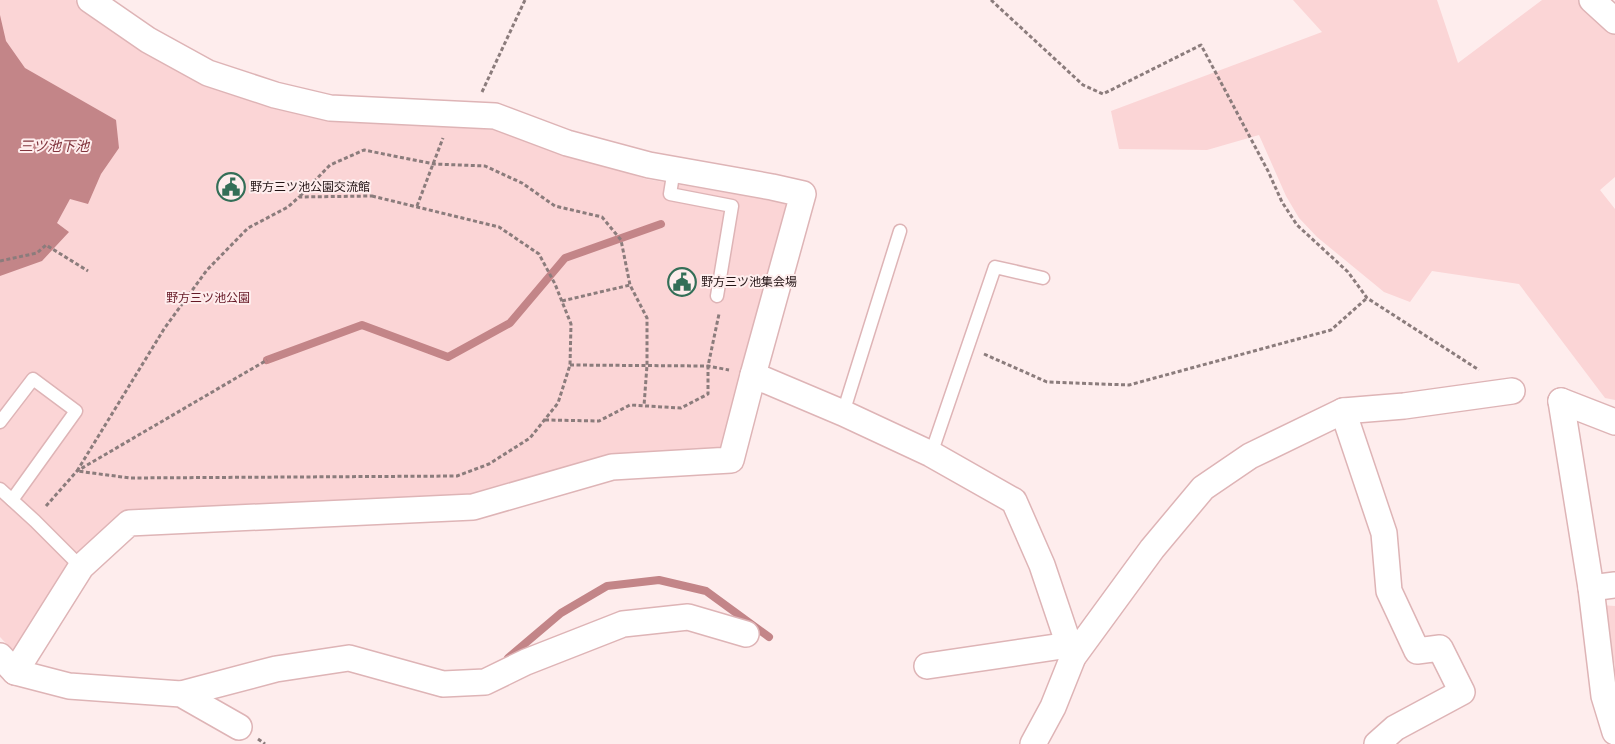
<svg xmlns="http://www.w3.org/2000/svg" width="1615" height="744" font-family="'Asap Condensed','Noto Sans JP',sans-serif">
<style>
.green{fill:#fbd5d6}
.water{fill:#c38588}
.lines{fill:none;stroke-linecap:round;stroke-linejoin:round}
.stream{stroke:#c38588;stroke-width:8}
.lane-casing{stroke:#deb4b6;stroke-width:15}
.street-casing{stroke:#deb4b6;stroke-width:28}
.path{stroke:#8b7c7c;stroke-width:3;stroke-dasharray:4 2.5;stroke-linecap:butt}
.lane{stroke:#fff;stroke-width:12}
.street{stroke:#fff;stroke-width:25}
.labels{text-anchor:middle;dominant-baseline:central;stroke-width:4;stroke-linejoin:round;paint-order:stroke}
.poi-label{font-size:12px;fill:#231415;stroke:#feeded;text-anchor:start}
.park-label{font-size:12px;fill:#651926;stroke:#feeded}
.water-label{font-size:14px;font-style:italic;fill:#81343d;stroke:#feeded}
</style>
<rect width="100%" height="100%" fill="#feeded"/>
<g class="green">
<polygon points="0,0 75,0 144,51 333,117 496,130 646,179 787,203 723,453 462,497 124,510 68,565 15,653 0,637"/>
<polygon points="1293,0 1437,0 1458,63 1542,0 1581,0 1615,32 1615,177 1600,190 1615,209 1615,400 1605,398 1519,284 1432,271 1410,302 1384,292 1317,237 1299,218 1286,196 1259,135 1207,150 1119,149 1111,111 1322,32"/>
<polygon points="1601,605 1615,606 1615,666"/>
</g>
<polygon class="water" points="0,15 6,41 25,68 116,120 119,148 101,174 88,204 70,199 57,223 69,232 42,261 0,276"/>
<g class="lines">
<g class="stream">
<polyline points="267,360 362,325 448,357 510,323 565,258 661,224"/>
<polyline points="508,658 561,613 607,586 659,580 706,591 769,637"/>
</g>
<defs>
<g id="lane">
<polyline points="674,169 670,194 732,206 717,296"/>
<polyline points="843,413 900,231"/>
<polyline points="0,422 33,379 76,411 12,500"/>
<polyline points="931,454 995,267 1043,278"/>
<polyline points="0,489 35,521 81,567"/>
</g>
<g id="street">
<polyline points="90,0 148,40 208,73 275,95 330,108 495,116 567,143 649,165 772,187 803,194 753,375 843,413 931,454 1014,501 1042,565 1073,657"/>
<polyline points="1592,0 1615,21"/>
<polyline points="1561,401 1591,588 1604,696 1615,732"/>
<polyline points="1561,401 1615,422"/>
<polyline points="1343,411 1384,533 1389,591 1417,651 1440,648 1462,692 1395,728 1377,744"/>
<polyline points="1591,588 1615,585"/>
<polyline points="0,656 15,672 69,686 181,694 239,727"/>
<polyline points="927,666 1069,645"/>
<polyline points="15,672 81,567 129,523 473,507 612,467 731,460 753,375"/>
<polyline points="181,694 276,669 349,658 443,684 485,682 526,662 623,624 688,617 746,634"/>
<polyline points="1033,744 1053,707 1073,657 1152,549 1203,488 1250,456 1343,411 1404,406 1512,391"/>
</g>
</defs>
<use href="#lane" class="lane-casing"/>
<use href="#street" class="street-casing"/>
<g class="path">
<polyline points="991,0 1083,85 1103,94 1201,45 1268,171 1282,202 1297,225 1348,272 1367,298 1479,370"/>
<polyline points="482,92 525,0"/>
<polyline points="300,196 330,165 364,150 434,164 485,166 522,183 555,206 602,217 621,240 630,285 647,318 647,365 644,406"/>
<polygon points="372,196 499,227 539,254 555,284 571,324 570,365 558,403 530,438 489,464 457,476 130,478 77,471 164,329 207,270 248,228 288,207 299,197"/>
<polyline points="417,206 443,138"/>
<polyline points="0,261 37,253 46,245 88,271"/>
<polyline points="562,301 630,285"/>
<polyline points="984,354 1047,382 1129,385 1331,330 1367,298"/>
<polyline points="570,365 708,366 729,370"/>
<polyline points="545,420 599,421 630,405 681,408 708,394 708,366 719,314"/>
<polyline points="46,506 77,471 267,360"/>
<polyline points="258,739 265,744"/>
</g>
<use href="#lane" class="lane"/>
<use href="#street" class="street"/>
</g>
<defs>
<symbol id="civic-ring" viewBox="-11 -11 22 22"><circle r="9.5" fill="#feeded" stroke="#336e57" stroke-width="1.5"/><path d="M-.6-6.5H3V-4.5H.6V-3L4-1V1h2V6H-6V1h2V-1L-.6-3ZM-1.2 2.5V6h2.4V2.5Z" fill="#336e57"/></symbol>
</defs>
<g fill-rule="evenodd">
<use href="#civic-ring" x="215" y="171" width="32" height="32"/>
<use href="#civic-ring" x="666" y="266" width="32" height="32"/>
</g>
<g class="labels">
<g class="poi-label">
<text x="250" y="187">野方三ツ池公園交流館</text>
<text x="701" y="282">野方三ツ池集会場</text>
</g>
<g class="park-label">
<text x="208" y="298">野方三ツ池公園</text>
</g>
<g class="water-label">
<text x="54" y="146">三ツ池下池</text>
</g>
</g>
</svg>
